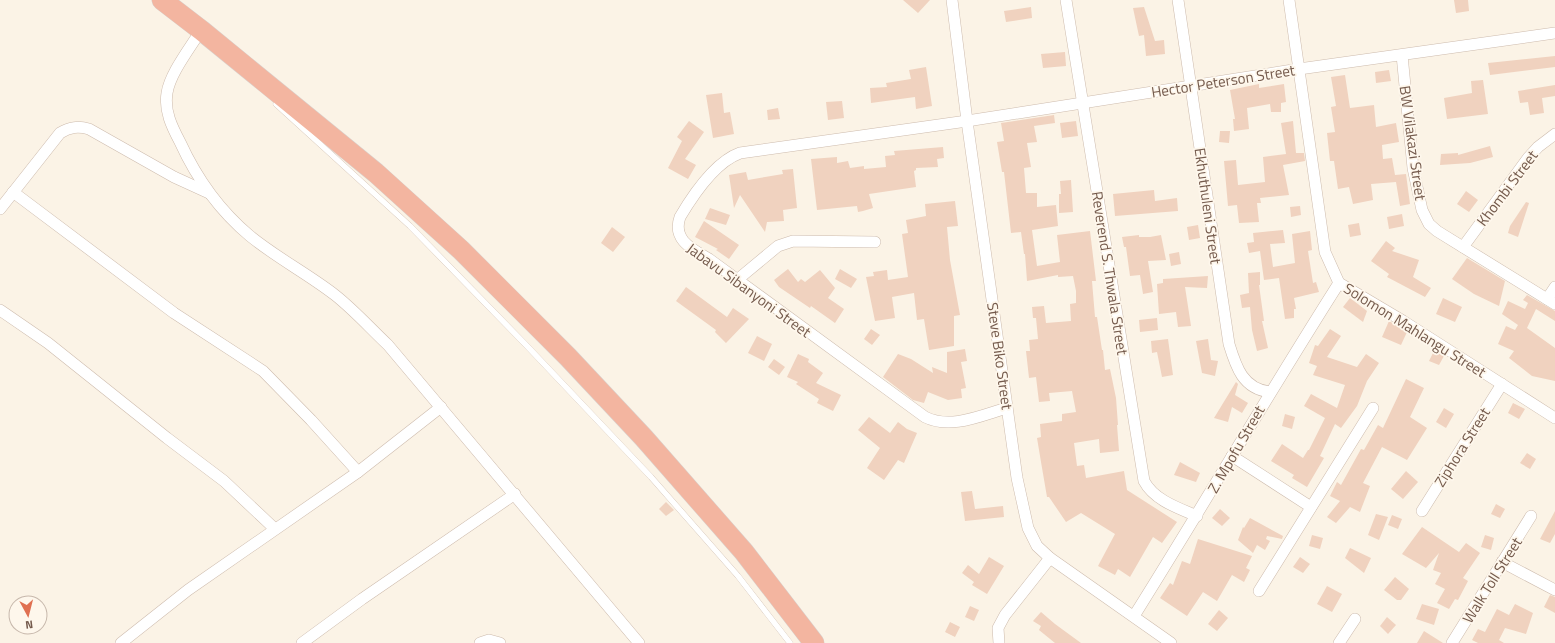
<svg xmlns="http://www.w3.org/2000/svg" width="1555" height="643" font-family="'Titillium Web',sans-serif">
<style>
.building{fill:#f0d2bf}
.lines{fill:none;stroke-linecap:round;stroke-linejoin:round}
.lane-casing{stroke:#cdbbad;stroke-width:6}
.street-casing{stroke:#cdbbad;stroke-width:12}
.highway-casing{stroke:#d8d1cd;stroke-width:21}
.lane{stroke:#fff;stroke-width:5.5}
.street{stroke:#fff;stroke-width:11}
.highway{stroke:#f3b5a0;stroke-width:20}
.labels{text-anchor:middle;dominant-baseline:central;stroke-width:3.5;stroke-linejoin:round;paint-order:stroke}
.street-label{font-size:15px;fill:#745a4c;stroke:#fef7ec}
</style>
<rect width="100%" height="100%" fill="#fbf3e6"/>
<g class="building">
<polygon points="903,0 930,0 918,13"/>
<polygon points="1454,0 1468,0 1469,11 1456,13"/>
<polygon points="1031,7 1032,18 1006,22 1004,11"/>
<polygon points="1144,7 1155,41 1164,40 1165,54 1146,56 1144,35 1139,36 1133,8"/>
<polygon points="1065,52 1066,66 1043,68 1041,54"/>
<polygon points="1555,56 1555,67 1490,75 1488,63"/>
<polygon points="926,67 932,106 916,109 915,97 871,103 870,88 887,87 886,83 911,79 909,70"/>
<polygon points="1389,70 1391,81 1376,83 1375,72"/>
<polygon points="1345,75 1350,108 1374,105 1376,127 1396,123 1399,142 1382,145 1383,159 1392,158 1395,175 1406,174 1410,204 1400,206 1396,182 1371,184 1373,200 1353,204 1349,187 1338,189 1334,161 1330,161 1327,133 1335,132 1331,107 1336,106 1331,77"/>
<polygon points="1483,80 1488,114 1447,119 1444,98 1472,93 1471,81"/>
<polygon points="1259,84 1259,88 1284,84 1286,102 1281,103 1281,112 1271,112 1270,104 1247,108 1249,129 1234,131 1233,119 1235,119 1230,90"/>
<polygon points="1555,85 1555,96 1542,98 1544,113 1530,115 1528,102 1520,103 1518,91"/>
<polygon points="722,93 724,113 730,112 734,134 713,138 706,95"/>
<polygon points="842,101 844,118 828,120 826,102"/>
<polygon points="778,108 780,119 768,120 767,110"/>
<polygon points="1054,115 1055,123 1034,126 1037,142 1027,143 1031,167 1024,168 1026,193 1037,193 1037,207 1056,205 1058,226 1032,230 1037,266 1060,262 1057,235 1090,231 1096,281 1092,281 1095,317 1097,317 1102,350 1103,350 1105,370 1110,369 1116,398 1118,425 1117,425 1119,451 1100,453 1099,439 1074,443 1077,466 1084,465 1086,478 1124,471 1127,490 1177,522 1162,543 1153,537 1130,577 1118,569 1115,575 1098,566 1115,534 1081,513 1066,522 1049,497 1047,497 1041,462 1037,438 1041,437 1040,424 1062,421 1062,414 1076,412 1072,391 1049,393 1050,401 1039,402 1036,377 1029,378 1026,351 1030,351 1029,340 1038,339 1036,318 1033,318 1032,307 1044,306 1046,323 1071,321 1070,304 1076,303 1076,291 1073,276 1058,277 1058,275 1027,281 1025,254 1024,254 1021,232 1011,233 1004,172 1002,172 997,142 1004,141 1001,123"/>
<polygon points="689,121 704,132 685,159 696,165 688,179 668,168 682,141 677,137"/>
<polygon points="1076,121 1078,136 1062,138 1060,123"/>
<polygon points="1293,121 1296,153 1304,153 1305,161 1283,165 1289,195 1260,198 1261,203 1257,203 1259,222 1239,223 1237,205 1228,206 1224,161 1236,160 1238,185 1265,182 1263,157 1286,154 1281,123"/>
<polygon points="1220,131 1230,131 1229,143 1219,142"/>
<polygon points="1490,146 1493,157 1470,163 1440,165 1441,154 1458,153 1458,155"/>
<polygon points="943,147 944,158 937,159 938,167 916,168 916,170 914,171 916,187 869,194 873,208 863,211 858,212 857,206 817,210 811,159 837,157 837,163 848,161 850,168 864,166 864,169 886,167 885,156 895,155 894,151"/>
<polygon points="793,169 797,208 783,210 784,221 767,222 765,232 740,195 734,208 729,175 746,172 748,180 783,174 782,170"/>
<polygon points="1071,180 1073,212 1059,213 1059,194 1061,194 1060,181"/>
<polygon points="1154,190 1155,201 1177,198 1178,211 1115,216 1113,194"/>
<polygon points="1466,191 1478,200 1469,212 1457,204"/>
<polygon points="955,201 958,226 947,227 950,260 960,315 954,316 954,346 929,350 924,319 917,320 914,293 892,297 895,318 875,321 866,277 874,276 873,272 887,270 888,280 908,277 902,234 908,233 906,220 926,216 925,204"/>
<polygon points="1526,202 1529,203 1518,237 1508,233 1510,226"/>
<polygon points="1300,206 1301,215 1291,217 1290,207"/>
<polygon points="710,208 730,215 726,225 705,219"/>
<polygon points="1402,214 1404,226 1389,229 1387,217"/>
<polygon points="704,221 739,245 729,259 716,250 718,249 695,237"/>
<polygon points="1359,223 1361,235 1350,237 1348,225"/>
<polygon points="1198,225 1200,238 1189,240 1187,227"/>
<polygon points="612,227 625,237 613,252 601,243"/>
<polygon points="1283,230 1285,243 1270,244 1273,267 1295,263 1292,234 1310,231 1312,250 1308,251 1313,283 1316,282 1319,292 1294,298 1296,309 1294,309 1294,318 1285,319 1279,278 1264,280 1260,251 1249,253 1247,243 1254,242 1253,233"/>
<polygon points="1139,235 1139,237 1150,237 1161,235 1166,260 1148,261 1153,292 1143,294 1140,275 1130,276 1126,247 1124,247 1122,237"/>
<polygon points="1386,241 1395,248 1392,251 1419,260 1413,277 1431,288 1425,297 1387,277 1389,274 1371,261"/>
<polygon points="1179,252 1181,264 1171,266 1169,254"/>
<polygon points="1467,258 1505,281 1499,306 1474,294 1452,279"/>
<polygon points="788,269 798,282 801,279 805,282 820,270 835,288 828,298 844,309 835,323 811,306 810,308 779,287 774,280"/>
<polygon points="840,269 857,279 851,288 835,279"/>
<polygon points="1260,272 1260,285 1259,285 1264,321 1262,321 1268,348 1257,351 1252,330 1250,307 1242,308 1240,295 1249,293 1248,273"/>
<polygon points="1208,276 1207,288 1185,287 1191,326 1178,327 1176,312 1159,314 1157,284 1163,283 1163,279"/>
<polygon points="686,287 727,317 733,308 749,319 726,343 715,332 716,330 676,301"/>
<polygon points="1527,295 1555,311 1555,321 1536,309 1527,328 1555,348 1555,381 1532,376 1509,358 1514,351 1498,344 1506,326 1515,330 1518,325 1502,314 1508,301 1525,309 1528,303 1523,300"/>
<polygon points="1350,298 1367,311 1363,322 1343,307"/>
<polygon points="1443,298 1462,307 1455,322 1436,314"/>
<polygon points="1157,318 1158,330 1140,332 1139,320"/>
<polygon points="1389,321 1407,332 1401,345 1382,337"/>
<polygon points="871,329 880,335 872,345 864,339"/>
<polygon points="1330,329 1341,336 1327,357 1357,367 1366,354 1379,363 1367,381 1357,406 1341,428 1335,424 1320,456 1324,458 1307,487 1292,478 1294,475 1271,461 1282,444 1303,458 1308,450 1309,450 1325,418 1304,406 1311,394 1337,408 1345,385 1313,375 1317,366 1309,363 1315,345 1318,346"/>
<polygon points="757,336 772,344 764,361 748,353"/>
<polygon points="1168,339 1173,375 1162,377 1157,352 1152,353 1151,341"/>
<polygon points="1208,339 1211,360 1218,361 1215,376 1202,373 1196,341"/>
<polygon points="965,349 967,361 961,362 966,388 961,389 962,398 948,400 928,392 924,403 913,400 883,377 898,354 911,359 933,373 932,367 947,373 947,352"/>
<polygon points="1434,351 1444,356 1439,365 1429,361"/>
<polygon points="798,354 809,359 808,362 823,373 816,383 841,395 833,411 817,403 819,399 796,384 798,382 787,377"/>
<polygon points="774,359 785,367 779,375 768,367"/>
<polygon points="1406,379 1424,388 1410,417 1427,428 1407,460 1382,447 1363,483 1370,486 1360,512 1350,507 1336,523 1327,517 1340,501 1330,496 1337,482 1341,485 1361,449 1364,450 1378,425 1383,428"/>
<polygon points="1236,382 1238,384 1235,395 1248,403 1242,413 1232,407 1228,422 1214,418"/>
<polygon points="1513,403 1525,409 1519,419 1508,413"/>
<polygon points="1444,408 1454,414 1446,428 1436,422"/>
<polygon points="1285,414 1295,417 1292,429 1282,426"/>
<polygon points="869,417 890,433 898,422 907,429 917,433 904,463 898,460 884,480 867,468 880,448 858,430"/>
<polygon points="1527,453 1536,459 1530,469 1520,463"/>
<polygon points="1180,462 1200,473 1196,482 1174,475"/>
<polygon points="1406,471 1418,482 1403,499 1391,489"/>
<polygon points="972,491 975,509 1003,506 1004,517 965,521 961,492"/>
<polygon points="666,502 674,510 666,516 659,509"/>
<polygon points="1496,504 1505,509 1500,518 1491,514"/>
<polygon points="1220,509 1230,518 1222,526 1212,518"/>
<polygon points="1555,511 1555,534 1550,543 1540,539"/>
<polygon points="1376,514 1388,517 1379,540 1368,535"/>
<polygon points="1392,515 1402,519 1398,529 1388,525"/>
<polygon points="1250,518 1283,536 1282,539 1267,536 1266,539 1270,541 1265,550 1257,545 1253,553 1238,540 1243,527 1244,528"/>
<polygon points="1422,527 1459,552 1466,543 1480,553 1463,578 1468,581 1458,600 1455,599 1449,609 1437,603 1445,589 1435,584 1441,573 1433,570 1439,553 1426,568 1402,554"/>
<polygon points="1312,535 1323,538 1320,549 1309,546"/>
<polygon points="1485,535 1494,538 1491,550 1481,547"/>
<polygon points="1198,539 1252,556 1246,568 1250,570 1244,582 1232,575 1217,601 1203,592 1187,616 1160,598 1170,583 1173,585 1182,561 1190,564"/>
<polygon points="1350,548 1371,558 1364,573 1345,558"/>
<polygon points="989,557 1004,566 987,594 972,585 974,582 962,573 968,565 979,574"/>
<polygon points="1300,557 1310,564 1303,573 1293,567"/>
<polygon points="1395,577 1409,589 1401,600 1397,600 1384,590"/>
<polygon points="1327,586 1342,594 1332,612 1317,604"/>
<polygon points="1550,595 1555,597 1555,613 1544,607"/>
<polygon points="1422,604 1439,609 1434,625 1416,619"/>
<polygon points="1515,604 1533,613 1526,634 1505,628 1499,640 1504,643 1478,643 1472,640 1478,629 1485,632 1497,609 1509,615"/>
<polygon points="970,606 979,610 974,621 965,617"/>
<polygon points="1219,610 1228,618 1217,631 1208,624"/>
<polygon points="1041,612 1055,624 1081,643 1055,643 1039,630 1041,626 1033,621"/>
<polygon points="1387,617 1396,625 1388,634 1380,626"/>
<polygon points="950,622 960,627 955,637 945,632"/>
<polygon points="1424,631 1443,643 1417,643"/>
</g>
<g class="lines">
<defs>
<polyline id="lane" points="276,104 410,226 527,346 651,477 738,576 790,643"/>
<g id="street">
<polyline points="952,0 967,121 1017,478 1028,528 1037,546 1050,558 1171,643"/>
<path d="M1066,0l78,481c10,19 34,27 53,35"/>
<path d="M1178,0l51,344c7,23 14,45 41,48"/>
<polyline points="1289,0 1325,252 1339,283 1403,321 1555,418"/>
<path d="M201,30c-10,17 -31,43 -34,63 -3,18 5,34 13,49 16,35 40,69 70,94 27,22 58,38 85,59 19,15 35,33 53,50l251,298"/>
<polyline points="1402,55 1413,168 1422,210 1429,224 1437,231 1555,304"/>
<polyline points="13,192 174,313 263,371 311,420 358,472"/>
<path d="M0,209l60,-76c10,-6 18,-7 29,-4l85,48 35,16"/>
<polyline points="1463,247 1528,158 1538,147 1555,134"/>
<polyline points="737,280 778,246 793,241 875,242"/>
<polyline points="1547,299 1555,287"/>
<polyline points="0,310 48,343 167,438 224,481 275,529"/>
<path d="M1007,408c-25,7 -56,22 -82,9l-216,-158c-17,-10 -37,-19 -29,-42 13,-22 35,-55 60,-64l227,-32 332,-52 256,-36"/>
<polyline points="1232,456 1311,507"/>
<polyline points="1422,511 1502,384"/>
<polyline points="1502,562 1555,590"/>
<polyline points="1259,591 1373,408"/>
<path d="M1134,616c69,-110 135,-223 205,-333"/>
<polyline points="121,643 188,590 358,472 441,407"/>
<polyline points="302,643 362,599 515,494"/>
<polyline points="480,643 489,640 500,643"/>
<polyline points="999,643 998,628 1005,615 1050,558"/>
<polyline points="1339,643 1355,619"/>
<polyline points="1452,643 1531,516"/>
</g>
<polyline id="highway" points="162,0 201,30 376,173 461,250 568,357 644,438 744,552 814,643"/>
</defs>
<use href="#lane" class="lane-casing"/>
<use href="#street" class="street-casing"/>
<use href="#highway" class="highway-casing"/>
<use href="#lane" class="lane"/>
<use href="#street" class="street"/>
<use href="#highway" class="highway"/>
</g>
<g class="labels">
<g class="street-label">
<text transform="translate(1223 81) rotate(-9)">Hector Peterson Street</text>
<text transform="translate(1413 143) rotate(82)">BW Vilakazi Street</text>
<text transform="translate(1507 188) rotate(-53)">Khombi Street</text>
<text transform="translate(1208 206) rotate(82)">Ekhuthuleni Street</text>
<text transform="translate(1110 273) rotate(81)">Reverend S. Thwala Street</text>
<text transform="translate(749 290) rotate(36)">Jabavu Sibanyoni Street</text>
<text transform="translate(1415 330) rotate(32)">Solomon Mahlangu Street</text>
<text transform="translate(1000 356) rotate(82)">Steve Biko Street</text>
<text transform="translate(1462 447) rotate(-58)">Ziphora Street</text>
<text transform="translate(1236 449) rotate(-60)">Z. Mpofu Street</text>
<text transform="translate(1492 580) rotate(-58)">Walk Toll Street</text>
</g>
</g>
<g transform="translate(28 615) rotate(173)"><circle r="19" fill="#fef7ec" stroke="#c7b8ac"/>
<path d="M0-3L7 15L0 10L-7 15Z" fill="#e07051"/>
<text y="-6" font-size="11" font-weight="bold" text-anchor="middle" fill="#745a4c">N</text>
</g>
</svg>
